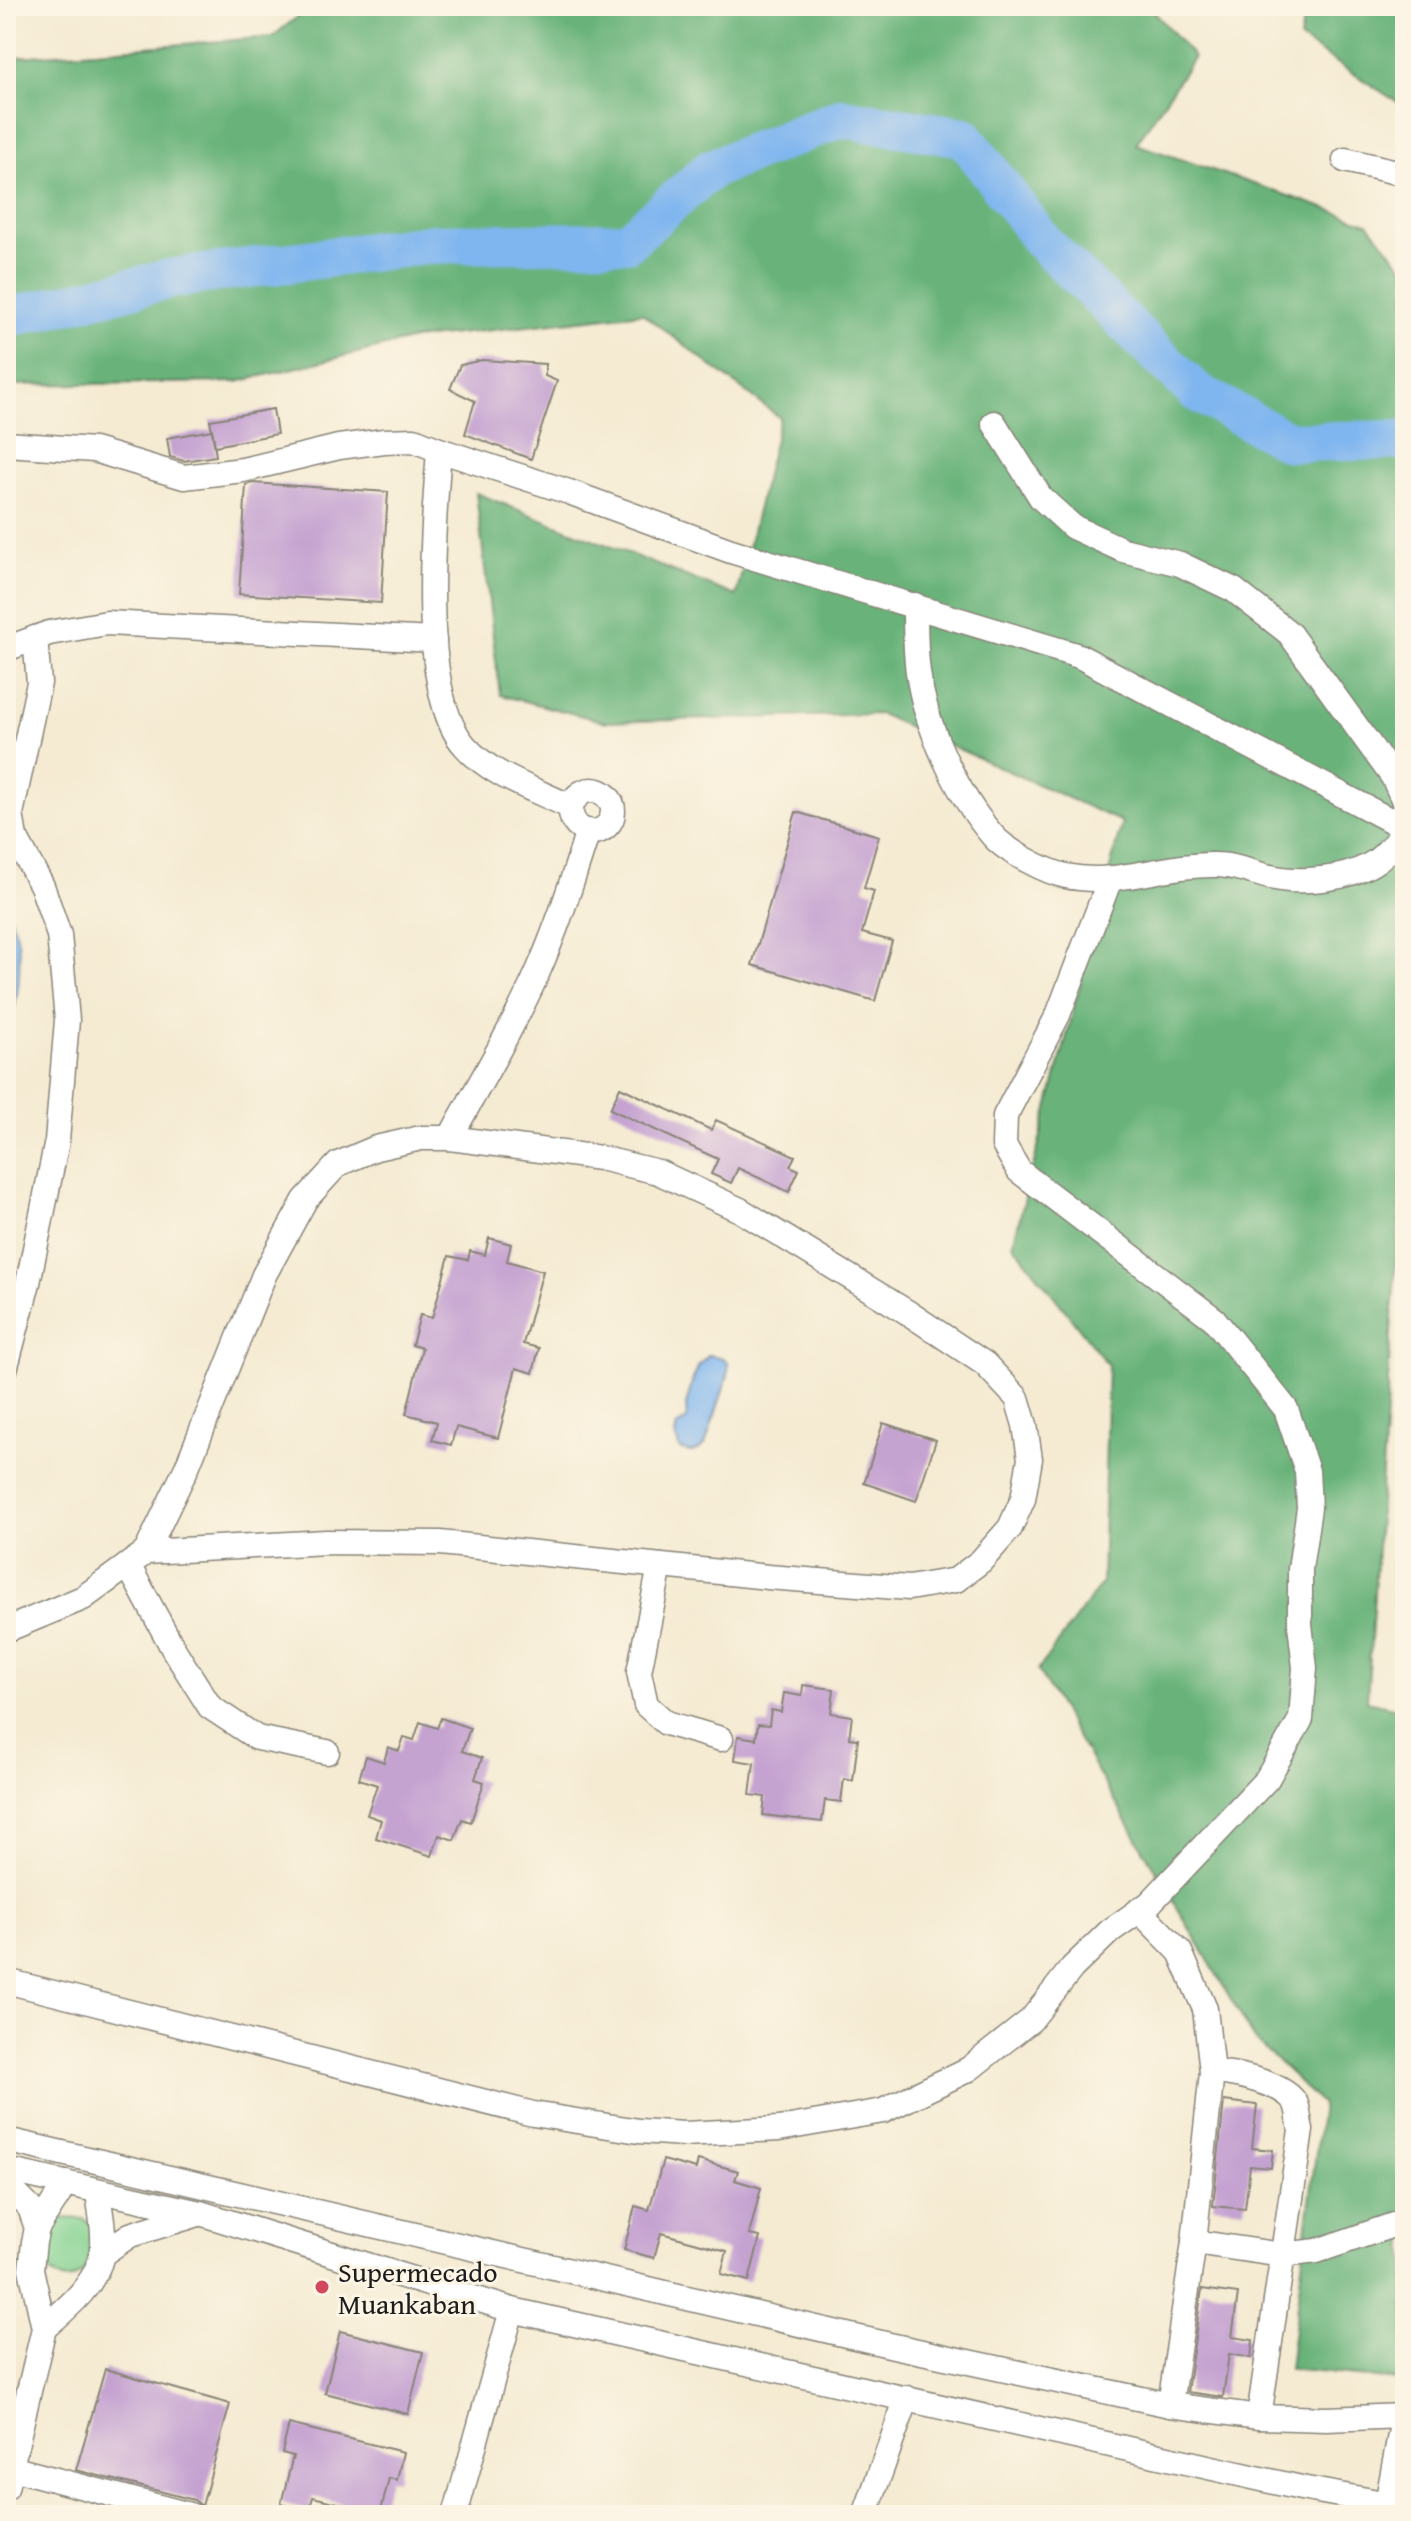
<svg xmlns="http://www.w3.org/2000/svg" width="1411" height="2521" font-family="'Gentium Book Plus',serif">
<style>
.green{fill:#82d190;stroke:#4f7656;stroke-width:2}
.forest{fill:#69b37a;stroke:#42684b;stroke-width:2}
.water{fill:#80b6ef;stroke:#4e6986;stroke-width:2}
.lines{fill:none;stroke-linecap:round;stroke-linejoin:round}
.river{stroke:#80b6ef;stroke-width:40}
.building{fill:#c5a3d1}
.minor-casing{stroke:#888478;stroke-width:27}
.minor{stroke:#fff;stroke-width:24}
.poi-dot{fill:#d1495b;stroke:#fcf5e5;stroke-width:3}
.labels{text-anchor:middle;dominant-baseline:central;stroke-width:6;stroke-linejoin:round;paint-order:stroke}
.poi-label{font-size:28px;fill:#1c1c1c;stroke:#fcf5e5;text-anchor:start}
</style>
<rect width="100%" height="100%" fill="#fcf5e5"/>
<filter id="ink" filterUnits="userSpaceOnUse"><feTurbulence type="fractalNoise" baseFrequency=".0125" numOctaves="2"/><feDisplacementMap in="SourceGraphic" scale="16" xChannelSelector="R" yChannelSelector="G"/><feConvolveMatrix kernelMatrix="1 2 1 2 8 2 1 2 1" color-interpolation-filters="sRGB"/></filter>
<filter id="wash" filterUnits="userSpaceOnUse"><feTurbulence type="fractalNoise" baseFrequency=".006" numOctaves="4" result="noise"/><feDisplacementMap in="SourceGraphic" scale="32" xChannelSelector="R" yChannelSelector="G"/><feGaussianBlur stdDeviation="1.8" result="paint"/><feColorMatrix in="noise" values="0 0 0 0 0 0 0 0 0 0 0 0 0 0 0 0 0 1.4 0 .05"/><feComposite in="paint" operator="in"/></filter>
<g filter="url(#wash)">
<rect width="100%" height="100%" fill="#f5ebd3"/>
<path class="green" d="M61,2218l23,1 14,11 3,21c-19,25 -34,44 -61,11l9,-33z"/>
<g class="forest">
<polygon points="311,6 1149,6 1194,57 1136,144 1368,223 1405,269 1405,1152 1403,1152 1367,1701 1405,1710 1405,2381 1289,2369 1322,2104 1255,2040 1038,1670 1102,1583 1108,1365 1013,1244 1122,822 880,714 606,722 500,695 476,493 736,596 780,418 642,313 414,339 237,382 6,385 6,58 272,37"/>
<polygon points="1306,6 1405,6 1405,107 1300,39"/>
</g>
<g class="water">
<path d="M6,909c3,8 8,16 10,23 8,31 1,77 -10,106z"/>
<path d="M709,1355l14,3 5,5v12l-23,70c-9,8 -14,9 -25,4l-5,-14 2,-9 10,-7 -1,-14 7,-26 6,-14z"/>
</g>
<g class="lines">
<polyline class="river" points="6,318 174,278 430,244 627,242 711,169 841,118 964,137 1043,242 1195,391 1289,442 1405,440"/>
</g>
<g id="blocks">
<g class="building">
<polygon points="482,360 545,364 545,376 557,381 531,459 465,434 475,401 450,389 460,365"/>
<polygon points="273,409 277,434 215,446 210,420"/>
<polygon points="212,430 216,456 184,461 170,457 167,438"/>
<polygon points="252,483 388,492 381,603 239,594 246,485"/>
<polygon points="796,812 879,836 864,888 874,891 862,933 892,941 875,1001 752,965"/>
<polygon points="620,1087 711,1130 716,1120 795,1156 790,1166 799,1170 789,1192 738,1168 731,1183 711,1174 718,1159 610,1109"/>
<polygon points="489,1238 511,1244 507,1261 543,1271 523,1344 539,1348 533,1373 516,1368 498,1438 456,1427 451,1445 432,1440 437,1422 406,1414 422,1348 412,1345 420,1315 432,1318 449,1256 468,1260 470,1251 485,1255"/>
<polygon points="883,1423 936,1440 916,1501 864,1483"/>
<polygon points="803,1685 834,1689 831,1713 852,1716 849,1738 858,1739 853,1781 844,1779 841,1802 825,1800 822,1822 763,1815 765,1797 750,1795 754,1763 735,1760 738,1736 756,1739 758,1724 769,1725 771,1710 781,1712 784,1693 802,1696"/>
<polygon points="441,1718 470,1728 462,1751 482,1758 475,1779 484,1782 471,1822 462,1819 454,1840 439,1835 432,1856 376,1838 381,1820 367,1815 377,1785 359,1779 366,1756 384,1762 388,1747 399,1751 404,1737 414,1740 420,1722 437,1728"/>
<polygon points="1224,2101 1257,2105 1252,2148 1273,2150 1271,2168 1250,2166 1245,2209 1213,2206"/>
<polygon points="663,2160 696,2169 698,2160 738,2171 735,2180 761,2188 749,2235 760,2237 749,2281 721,2274 727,2251 661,2233 654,2258 624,2250 635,2206 649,2210"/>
<polygon points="1202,2289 1238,2294 1232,2337 1253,2340 1251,2358 1229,2354 1223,2397 1187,2392"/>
<polygon points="340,2331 423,2352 408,2414 325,2393"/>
<polygon points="105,2369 230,2404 202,2506 194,2500 76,2470"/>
<polygon points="289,2424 403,2452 397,2480 389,2478 380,2515 352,2515 354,2507 313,2497 309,2511 281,2504 293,2456 282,2453"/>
</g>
</g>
</g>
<g filter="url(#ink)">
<use href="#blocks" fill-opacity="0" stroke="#888478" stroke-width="2"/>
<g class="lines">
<defs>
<g id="minor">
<polyline points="1345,160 1405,174"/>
<polyline points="994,423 1041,498 1073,527 1123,550 1180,564 1234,590 1289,633 1393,777 1404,801 1405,812"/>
<polyline points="6,444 94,450 184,477 243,470 339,447 384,441 414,440 439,450"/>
<path d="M915,605c0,22 0,45 3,67 7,53 39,123 75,164 13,15 53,36 73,40 51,11 101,-13 151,-11 17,0 36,8 53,12 31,7 79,3 106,-16 11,-7 20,-21 29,-30"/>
<polyline points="6,649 49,633 107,623 434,640"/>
<circle cx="592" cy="811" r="21"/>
<path d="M571,807c-35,-17 -80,-31 -106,-61 -48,-53 -31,-226 -26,-296l130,42 162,59 348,105 326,172"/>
<path d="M450,1138c29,-54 61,-106 86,-162 21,-47 37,-96 52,-145"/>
<polyline points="6,1366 28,1283 57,1141 67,1020 59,935 42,886 15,837 11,814 39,683 35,638"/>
<polyline points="128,1565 174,1650 210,1707 257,1738 327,1752"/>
<polyline points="660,1566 639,1672 646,1705 666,1723 721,1739"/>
<polyline points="6,1630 83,1598 146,1552 187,1467 264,1275 305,1200 338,1164 376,1148 421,1138 450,1138 600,1158 658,1172 740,1210 907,1312 985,1364 1017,1398 1025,1425 1030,1459 1023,1499 1010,1528 981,1561 956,1580 909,1588 768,1577 440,1543 326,1542 146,1552"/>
<polyline points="1139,1910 1180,1952 1205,2009 1212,2072 1194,2242 1170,2405"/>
<polyline points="6,1981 533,2114 639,2131 684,2134 779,2129 883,2111 969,2069 1031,2020 1072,1968 1110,1931 1150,1903 1267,1779 1301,1719 1305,1668 1300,1624 1300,1569 1309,1508 1307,1471 1286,1409 1214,1319 1019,1171 1004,1145 1005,1116 1058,1015 1110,879"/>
<path d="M1212,2072c22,1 73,11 84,32 3,7 3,19 5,26l-42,287"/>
<polyline points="6,2140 894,2346 1170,2405 1259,2417 1326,2419 1404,2416"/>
<polyline points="6,2170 200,2213 512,2310 1301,2488 1405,2507"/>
<polyline points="6,2184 30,2208 37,2228"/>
<polyline points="1194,2242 1282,2255 1317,2251 1405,2221"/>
<polyline points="102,2254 130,2235 195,2215"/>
<path d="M44,2328c23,-20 50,-41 58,-73 4,-19 -2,-44 -4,-63"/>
<polyline points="11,2468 190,2515"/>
<polyline points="6,2488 44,2328 31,2269 34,2242 37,2228 66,2183"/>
<polyline points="1387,2504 1405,2408"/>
<polyline points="455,2515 512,2310"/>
<polyline points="865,2515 907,2398"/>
</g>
</defs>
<use href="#minor" class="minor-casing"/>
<use href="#minor" class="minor"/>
</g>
</g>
<circle class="poi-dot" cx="322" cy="2287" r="8"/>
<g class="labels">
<g class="poi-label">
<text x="338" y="2271">Supermecado<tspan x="338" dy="32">Muankaban</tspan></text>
</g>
</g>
<rect width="1411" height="2521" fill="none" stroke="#fcf5e5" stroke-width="32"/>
</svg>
